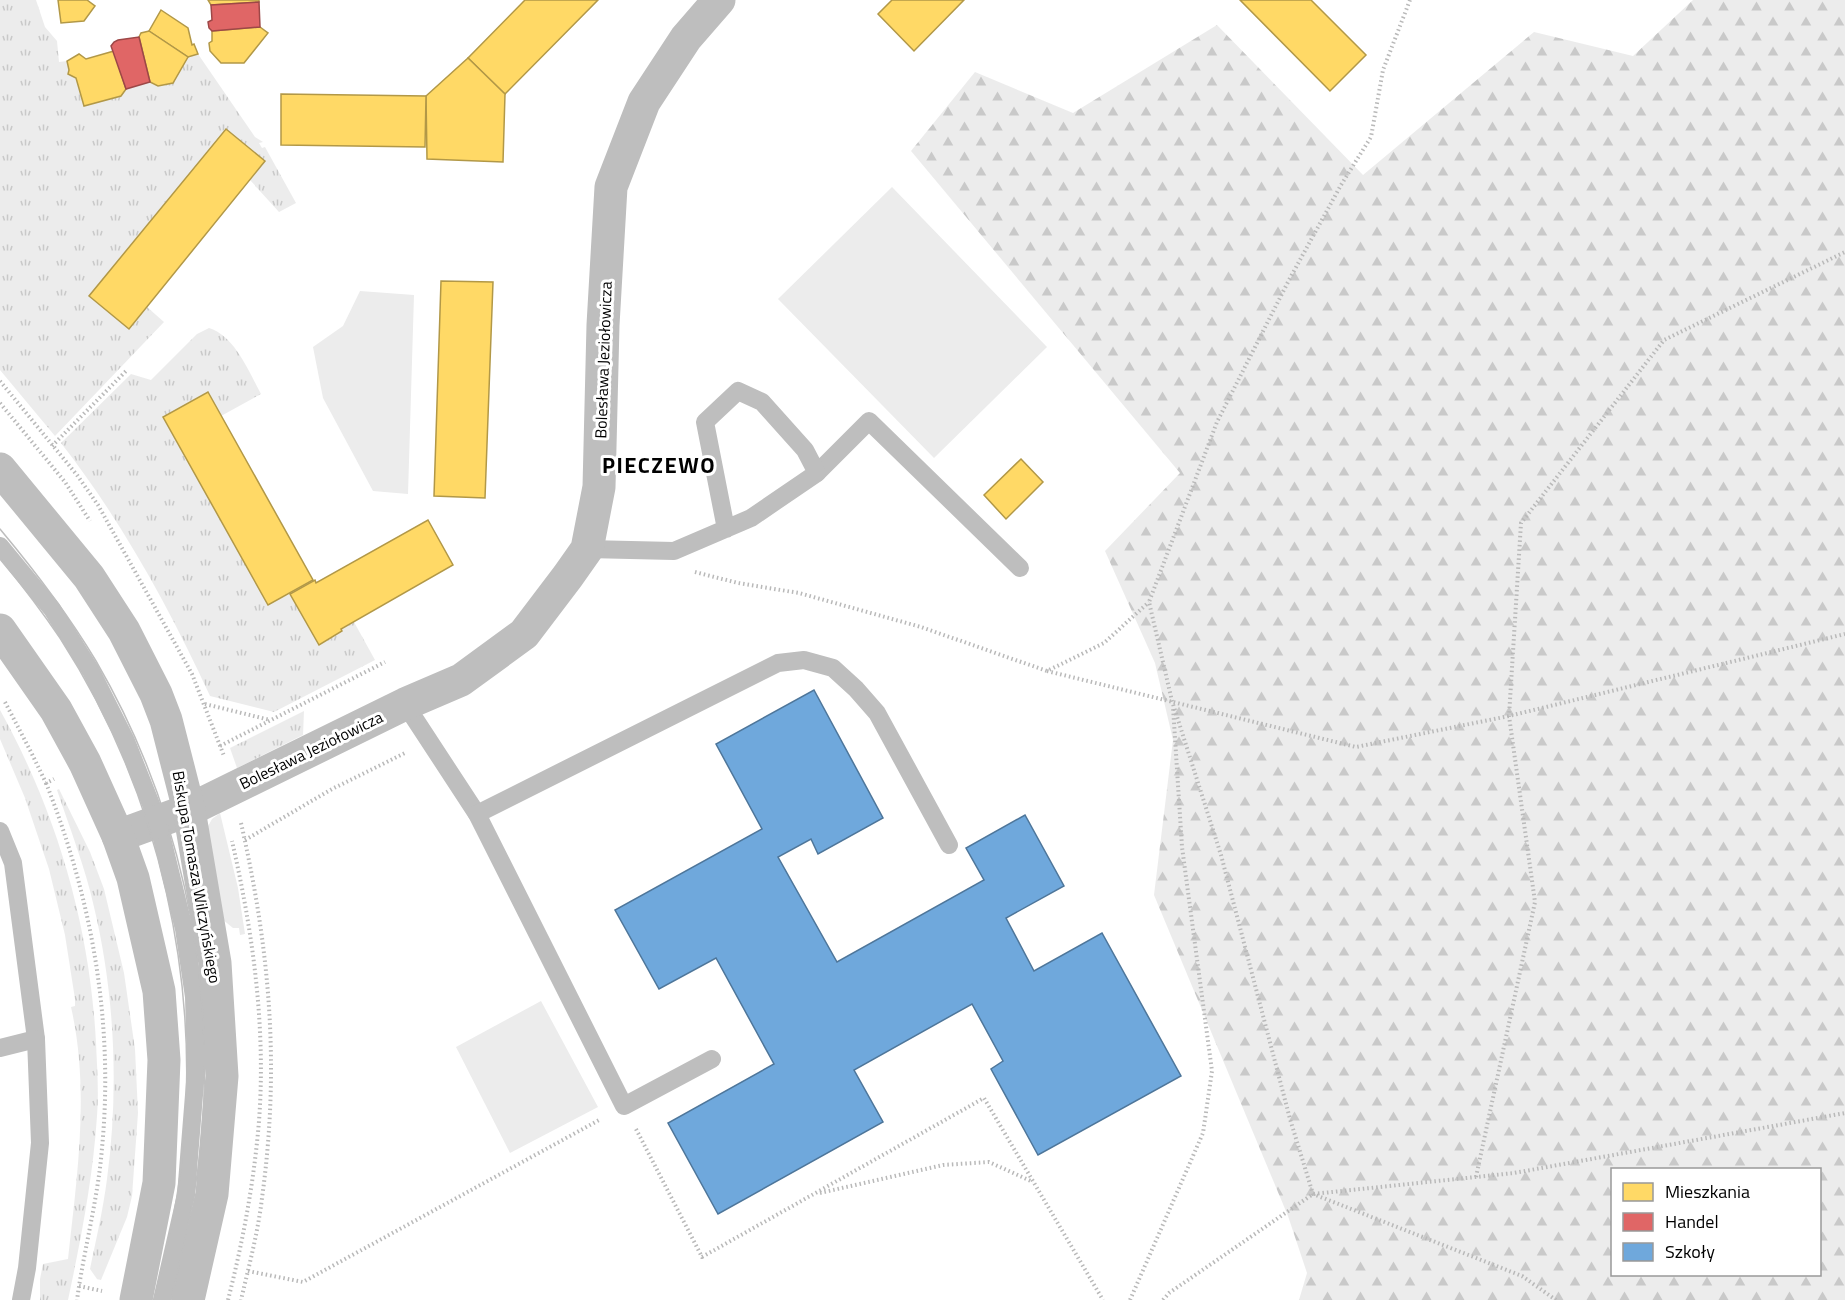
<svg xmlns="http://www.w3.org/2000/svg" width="1845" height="1300" font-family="'Titillium Web',sans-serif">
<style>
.grass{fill:url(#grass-tufts)}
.forest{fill:url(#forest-firs);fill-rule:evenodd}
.green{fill:#ececec}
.homes{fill:#ffd966;stroke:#b29847;stroke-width:1.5}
.shops{fill:#e06666;stroke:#9d4747;stroke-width:1.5}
.schools{fill:#6fa8dc;stroke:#4e769a;stroke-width:1.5}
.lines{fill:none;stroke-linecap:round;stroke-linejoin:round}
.path{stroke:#b9b9b9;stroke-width:4;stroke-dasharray:1.5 3;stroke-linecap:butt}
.service{stroke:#bebebe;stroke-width:18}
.minor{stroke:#bebebe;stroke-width:33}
.tertiary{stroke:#bebebe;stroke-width:33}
.tram{stroke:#bebebe;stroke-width:1.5}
.labels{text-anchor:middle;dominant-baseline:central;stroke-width:6;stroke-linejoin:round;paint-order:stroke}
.street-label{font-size:16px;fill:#000;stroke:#fff}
.district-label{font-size:22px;font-weight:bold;letter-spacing:1.5px;fill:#000;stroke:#fff}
</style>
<defs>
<pattern id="grass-tufts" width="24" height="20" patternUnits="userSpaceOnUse" patternTransform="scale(1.5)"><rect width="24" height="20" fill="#ececec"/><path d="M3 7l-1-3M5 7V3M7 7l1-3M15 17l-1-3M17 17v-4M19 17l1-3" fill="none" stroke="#c9c9c9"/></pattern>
<pattern id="forest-firs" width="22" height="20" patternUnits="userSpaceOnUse" patternTransform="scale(1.5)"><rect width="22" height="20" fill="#ececec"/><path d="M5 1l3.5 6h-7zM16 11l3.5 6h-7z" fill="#c9c9c9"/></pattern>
</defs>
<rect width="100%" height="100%" fill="#fff"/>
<g class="grass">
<polygon points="0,0 36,0 45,27 57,41 59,62 67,61 69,70 68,74 76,78 84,106 126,89 150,82 158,86 172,83 188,57 198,54 255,137 263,142 259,143 262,148 265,147 296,203 279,212 250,180 265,161 225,129 89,296 128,328 147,307 164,322 55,436 0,370"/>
<path d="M209,328c26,8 40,44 52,66l-40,22 -14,-24 -44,25 105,187 22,-10 29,50 23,-13 -1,-2 13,-7 21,38 -101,52 -64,-16c-41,-89 -89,-176 -149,-253l70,-69 20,6 46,-46z"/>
<path d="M0,710c57,103 90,216 96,333 1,24 3,49 1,73 -4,62 -16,123 -29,184h-28v-21l3,-15 25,-5c9,-83 22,-169 3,-252l4,-1v-7l-10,-64 -16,-66 -24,-71 -25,-59z"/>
<polygon points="304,711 303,735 237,768 230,748"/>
<path d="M59,789l31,63 14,37 20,84 11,76 3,64 -6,83 -5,21 -26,63 -4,-1 -7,-10c6,-29 13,-59 17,-90 12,-89 8,-184 -13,-272 -9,-40 -24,-78 -37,-117z"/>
</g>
<path class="forest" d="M1693,0h152v1300h-546l8,-27 -19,-57 -134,-321 19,-155 -18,-77 -50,-112 75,-78 -269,-322 64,-79 98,41 144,-88 146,150 171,-143 99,24zM1612,1170h208v104h-208z"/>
<g class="green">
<polygon points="892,187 1047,347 934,458 778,299"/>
<polygon points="360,291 414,295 408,494 373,491 323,398 313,347 343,326"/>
<polygon points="220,813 238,888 245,934 240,935 239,928 233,928 217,915 207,828 212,819"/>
<polygon points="541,1001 598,1107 510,1153 456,1047"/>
</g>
<g class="homes">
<polygon points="58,0 87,0 95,6 84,21 61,23"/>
<polygon points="208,0 259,0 259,2 211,5"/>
<polygon points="525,0 598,0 505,94 468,58"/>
<polygon points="892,0 964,0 914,51 878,14"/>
<polygon points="1240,0 1311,0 1366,55 1330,91"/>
<polygon points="161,10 188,28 192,45 194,44 198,54 188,57 149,31"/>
<polygon points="260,27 268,33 244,63 221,63 210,51 209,43 212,41 212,31"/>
<polygon points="149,31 188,57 173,83 158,86 150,82 139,37 141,33"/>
<polygon points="114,51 126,89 121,96 84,106 76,78 68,74 69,70 67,61 79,54 86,59"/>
<polygon points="468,58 505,94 503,162 427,159 426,96"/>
<polygon points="281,94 426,96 425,147 281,145"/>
<polygon points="226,129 265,161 129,329 89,296"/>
<polygon points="441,281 493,282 485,498 434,496"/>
<polygon points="208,392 313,580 268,605 163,417"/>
<polygon points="1021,459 1043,482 1006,519 984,495"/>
<polygon points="428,520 453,565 341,629 342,631 319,645 290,594 315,580 316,583"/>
</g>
<g class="shops">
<polygon points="259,2 260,27 212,31 209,28 208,22 212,20 211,5"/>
<polygon points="139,37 150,82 126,89 111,46 114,42 118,40"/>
</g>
<polygon class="schools" points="814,690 883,818 818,854 811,839 778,857 837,962 984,880 966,848 1025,815 1064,886 1006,918 1034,971 1102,933 1181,1076 1038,1155 991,1069 1003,1061 972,1004 854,1070 883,1122 718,1214 668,1123 774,1064 716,958 659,989 615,910 762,829 716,744"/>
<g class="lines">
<g class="path">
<polyline points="1410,0 1383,70 1371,137 1341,185 1289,280 1217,422 1149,602 1172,701 1221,855 1290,1119 1313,1194 1522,1276 1556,1300"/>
<polyline points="0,381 77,475 98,505 192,674 224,756"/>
<polyline points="0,403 65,482 90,521"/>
<polyline points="52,446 127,370"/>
<polyline points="695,572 738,583 799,593 921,627 1047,671 1104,643 1149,602"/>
<polyline points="1047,671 1356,747 1509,716 1845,634"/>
<polyline points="5,702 31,752 46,783 54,779"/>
<polyline points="205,704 270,720"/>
<polyline points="220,746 385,662"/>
<path d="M46,783c46,116 68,240 56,365 -4,51 -18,101 -25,152"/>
<path d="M241,823c29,128 39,244 21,375 -4,34 -13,68 -21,102"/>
<polyline points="245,840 332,789 405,753"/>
<polyline points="636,1129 702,1257 984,1098 1103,1300"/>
<polyline points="1476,1177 1535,902 1509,716 1521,523 1664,340 1845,252"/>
<polyline points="820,1193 943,1165 989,1162 1033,1182"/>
<polyline points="248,1271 303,1282 601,1119"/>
<polyline points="79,1286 102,1291"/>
<path d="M228,1300c15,-59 26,-118 31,-179 7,-94 -6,-188 -27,-280"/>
<polyline points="1130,1300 1203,1133 1212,1071 1182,847 1173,707"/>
<polyline points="1163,1300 1169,1293 1313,1194 1514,1173 1845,1113"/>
</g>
<g class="service">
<polyline points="817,473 869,421 1020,568"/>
<polyline points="0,546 52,609 91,671 126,741 158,822 184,929 194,997 196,1070 186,1195 162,1300"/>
<polyline points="587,549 674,551 751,518 817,473 805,450 762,402 738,391 705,422 726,529"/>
<polyline points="405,704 477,814 624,1106 712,1059"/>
<polyline points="477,814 778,663 804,660 833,668 856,689 877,713 949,845"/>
<polyline points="0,831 13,863 36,1039 40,1143 27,1268 21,1300"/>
<polyline points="0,1048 36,1039"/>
</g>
<polyline class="minor" points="118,836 189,810 405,704 461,680 524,634 568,576 587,549 599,487 603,325 611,187 644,102 686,38 719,0"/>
<g class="tertiary">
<polyline points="0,469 89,577 124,631 156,694 166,720 189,810 215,963 222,1076 212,1194 188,1300"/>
<polyline points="0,630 56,710 85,763 118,836 133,878 159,991 164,1060 159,1183 136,1300"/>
</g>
<g class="tram">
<path d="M0,529c35,42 68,85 96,132 82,141 119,307 106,470 -4,57 -18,113 -31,169"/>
<path d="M0,558c21,26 41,52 60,80 100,155 143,346 121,529 -5,45 -16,89 -27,133"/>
</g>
</g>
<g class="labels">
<g class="street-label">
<text transform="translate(603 360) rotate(-88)">Bolesława Jeziołowicza</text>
<text transform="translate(311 750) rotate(-26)">Bolesława Jeziołowicza</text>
<text transform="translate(197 877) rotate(80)">Biskupa Tomasza Wilczyńskiego</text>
</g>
<g class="district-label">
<text x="659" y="465">PIECZEWO</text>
</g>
</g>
<rect x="1611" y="1168" width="210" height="108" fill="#ffffff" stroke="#999999" stroke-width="1.5"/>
<rect x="1623" y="1183" width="30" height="18" fill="#ffd966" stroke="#999999" stroke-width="1.5"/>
<text x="1665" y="1198" font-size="18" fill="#000000">Mieszkania</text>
<rect x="1623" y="1213" width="30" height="18" fill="#e06666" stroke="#999999" stroke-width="1.5"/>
<text x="1665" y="1228" font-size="18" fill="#000000">Handel</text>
<rect x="1623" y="1243" width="30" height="18" fill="#6fa8dc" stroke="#999999" stroke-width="1.5"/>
<text x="1665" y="1258" font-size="18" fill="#000000">Szkoły</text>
</svg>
